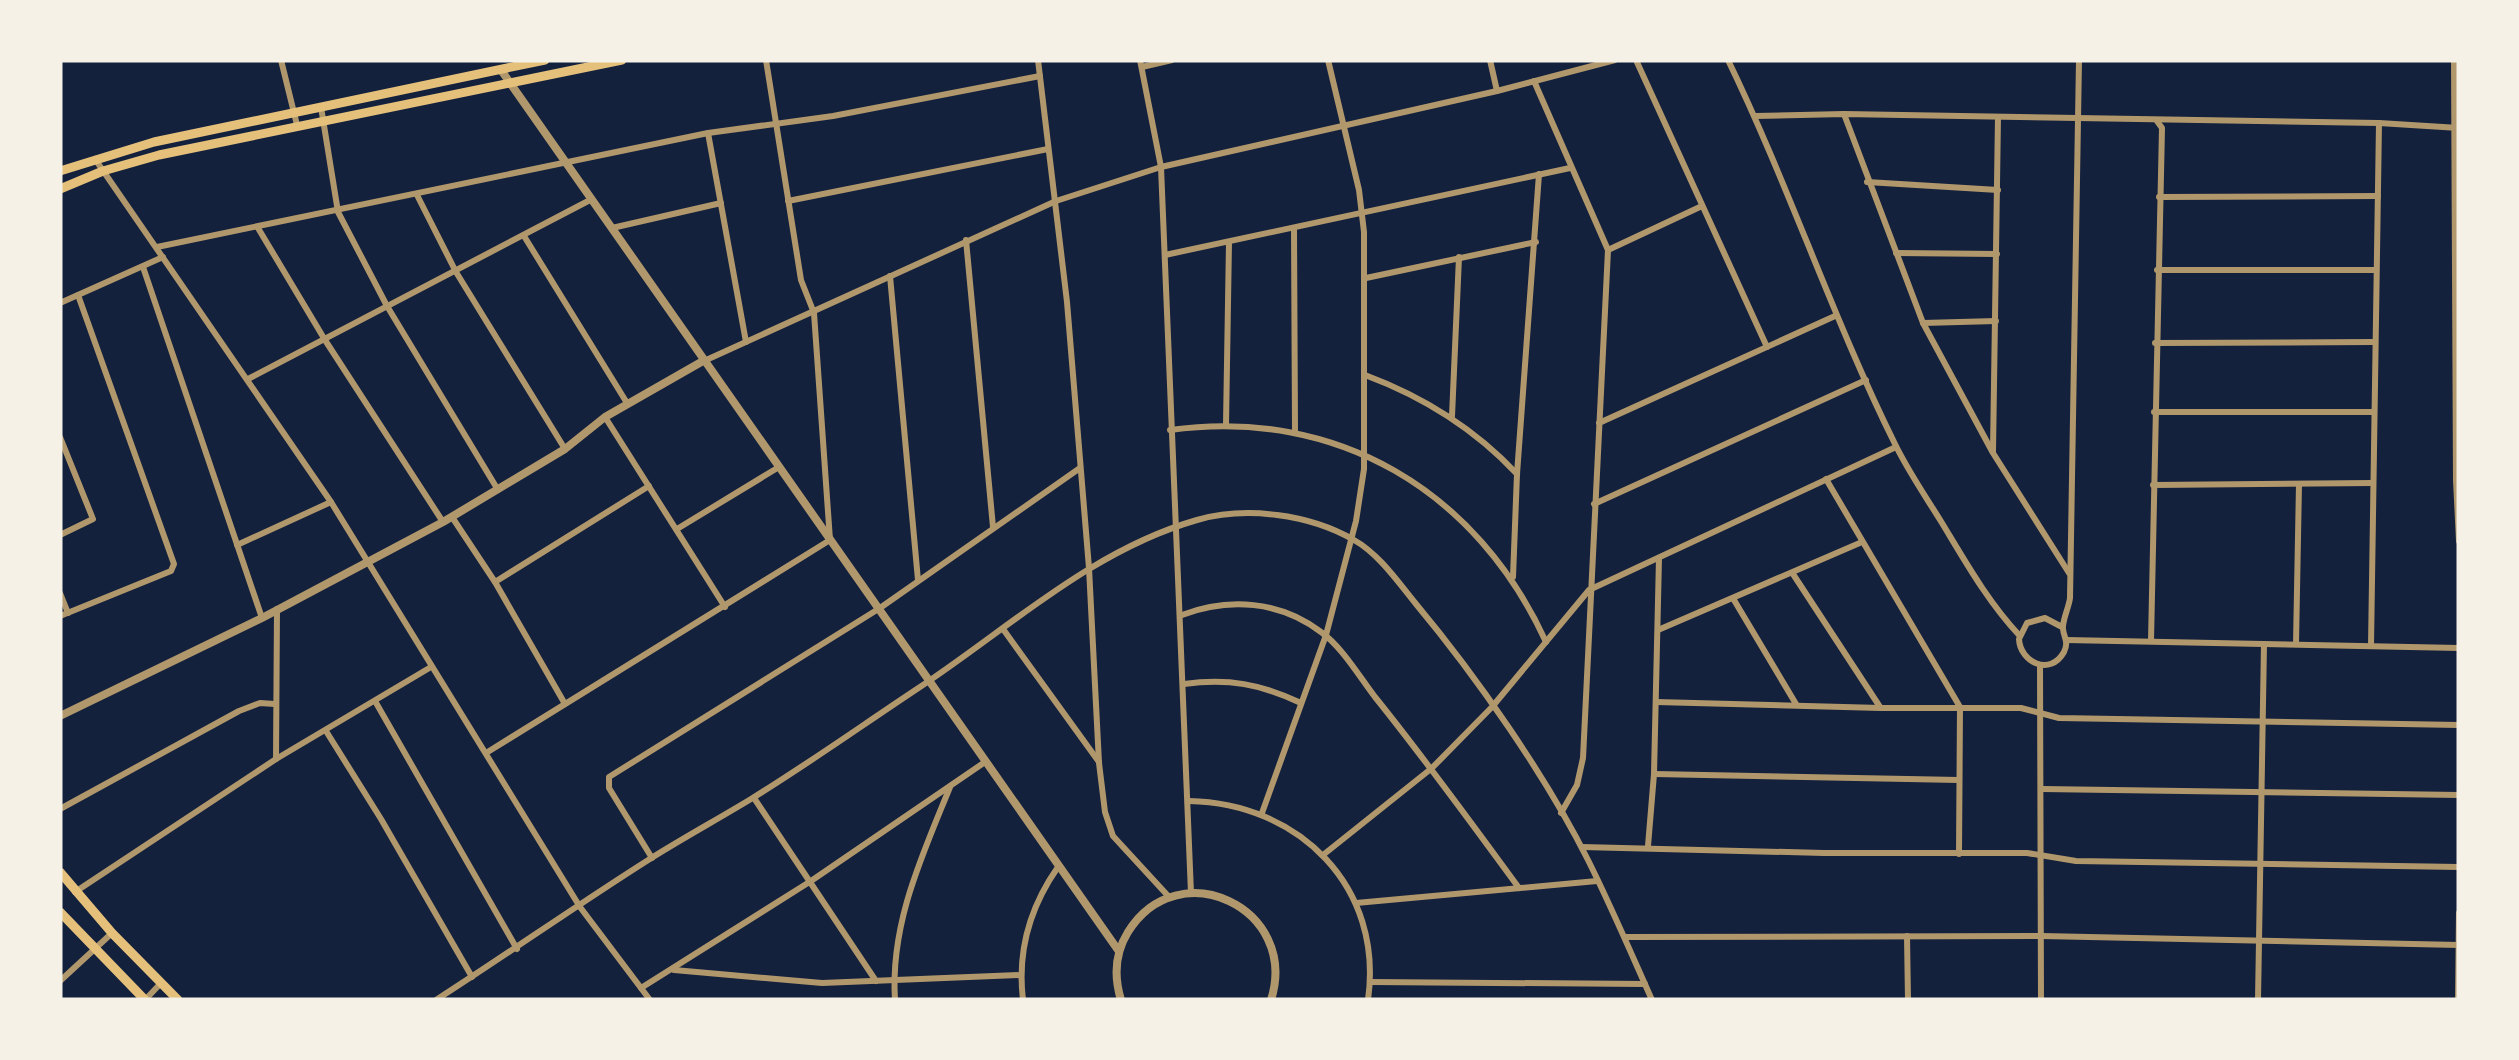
<svg xmlns="http://www.w3.org/2000/svg" width="2519" height="1060" font-family="'Titillium Web',sans-serif">
<style>
.lines{fill:none;stroke-linecap:round;stroke-linejoin:round}
.minor{stroke:#b1986c;stroke-width:6}
.tertiary{stroke:#b1986c;stroke-width:8}
.secondary{stroke:#e5c07b;stroke-width:9}
</style>
<rect width="100%" height="100%" fill="#14213d"/>
<g class="lines">
<g class="minor">
<polyline points="281,60 297,125"/>
<polyline points="1038,60 1067,302 1089,568 1099,763 1105,812 1113,836 1170,898"/>
<polyline points="1140,60 1161,167 1191,893"/>
<polyline points="1490,60 1497,91"/>
<polyline points="1636,60 1767,347"/>
<path d="M1728,60c61,126 105,259 167,384 13,27 31,53 47,79 23,38 46,79 77,112"/>
<polyline points="2454,60 2456,480 2459,541"/>
<polyline points="1142,67 1172,60"/>
<polyline points="1534,81 1608,250 1583,758 1577,785 1561,813"/>
<polyline points="321,107 338,212 387,306 498,490"/>
<polyline points="1844,114 1923,323 1993,453 2069,573"/>
<polyline points="1755,116 1844,114 2379,123 2459,128"/>
<polyline points="708,133 746,342"/>
<polyline points="95,159 331,502 580,907 650,1000"/>
<polyline points="1867,182 1998,190"/>
<polyline points="417,195 456,272 565,449"/>
<polyline points="2159,197 2378,196"/>
<polyline points="788,201 1048,149"/>
<polyline points="258,228 325,340 443,522"/>
<polyline points="612,228 721,203"/>
<polyline points="1294,228 1295,433"/>
<polyline points="524,236 627,403"/>
<polyline points="966,240 993,527"/>
<polyline points="157,247 708,133 833,116 1040,76"/>
<polyline points="1608,250 1702,206"/>
<polyline points="1896,253 1997,254"/>
<polyline points="1165,255 1570,168"/>
<polyline points="143,267 262,618"/>
<polyline points="2157,270 2376,270"/>
<polyline points="890,276 918,580"/>
<polyline points="1366,278 1536,242"/>
<polyline points="60,303 163,257"/>
<polyline points="1923,323 1996,321"/>
<polyline points="2155,343 2375,342"/>
<polyline points="704,361 1056,201 1161,167 1497,91 1615,60"/>
<path d="M1365,375c59,22 109,53 152,99"/>
<polyline points="248,379 592,199"/>
<polyline points="2154,412 2374,412"/>
<polyline points="1452,416 1459,257"/>
<polyline points="605,417 725,607"/>
<polyline points="1599,423 1835,316"/>
<polyline points="1226,425 1229,242"/>
<path d="M1170,430c167,-23 307,61 376,212"/>
<polyline points="60,437 93,519 60,535"/>
<polyline points="1993,451 1998,117"/>
<polyline points="1826,479 1960,707 1959,854"/>
<polyline points="2153,485 2373,483"/>
<polyline points="1594,504 1866,380"/>
<polyline points="452,517 495,582 565,704"/>
<polyline points="677,529 779,467"/>
<polyline points="237,545 331,502"/>
<polyline points="1793,574 1880,707"/>
<polyline points="1513,577 1517,474 1539,174"/>
<polyline points="495,582 649,486"/>
<polyline points="60,593 68,613"/>
<polyline points="1734,600 1796,704"/>
<path d="M1182,615c47,-18 98,-14 139,17 21,15 38,44 54,65 50,62 97,127 144,191"/>
<polyline points="60,616 171,571 174,564 78,295"/>
<path d="M2062,627l-17,-9 -18,5 -8,16c1,23 31,38 45,13 5,-10 0,-14 -1,-23 -1,-8 6,-22 7,-31l9,-538"/>
<polyline points="1003,629 1099,762"/>
<polyline points="1658,630 1862,542"/>
<polyline points="2066,640 2459,648"/>
<polyline points="2151,641 2162,128 2157,121"/>
<polyline points="2296,644 2299,484"/>
<polyline points="2371,646 2379,123"/>
<polyline points="2040,665 2041,1000"/>
<path d="M1184,684c44,-6 77,0 117,19"/>
<polyline points="375,701 517,949"/>
<polyline points="1656,702 1881,708 2021,708 2059,718 2459,725"/>
<polyline points="326,731 381,819 472,977"/>
<polyline points="486,753 830,540 814,313 801,280 766,60"/>
<polyline points="276,759 277,609"/>
<polyline points="1654,774 1959,780"/>
<polyline points="2042,789 2459,795"/>
<polyline points="754,798 876,981"/>
<path d="M1189,801c110,2 195,86 179,199"/>
<polyline points="60,809 239,711 260,703 275,704"/>
<polyline points="1262,813 1326,635 1356,521 1364,469 1364,232 1359,190 1328,60"/>
<polyline points="1648,846 1654,774 1659,558"/>
<polyline points="1582,847 1824,853 2027,853 2076,861 2459,867"/>
<polyline points="1323,855 1432,768 1492,707 1589,590 1896,447"/>
<polyline points="652,858 609,788 609,777 880,608 1080,468"/>
<polyline points="75,892 276,759 431,667"/>
<polyline points="1356,903 1597,881"/>
<polyline points="1907,936 1908,1000"/>
<polyline points="1625,937 2042,936 2459,945"/>
<polyline points="674,970 822,983 1021,975"/>
<polyline points="60,981 112,933"/>
<polyline points="1370,982 1645,984"/>
<polyline points="641,988 811,881 985,762"/>
<polyline points="145,1000 161,983"/>
<path d="M436,1000c73,-47 144,-97 217,-143 32,-20 65,-38 98,-58 57,-35 113,-75 169,-112 89,-59 172,-137 277,-167 49,-14 112,-6 157,20 25,14 44,42 62,64 60,72 130,172 172,256 23,46 43,93 64,140"/>
<path d="M895,1000c-5,-76 27,-144 55,-213"/>
<path d="M1023,1000c-6,-49 7,-93 35,-133"/>
<polyline points="2258,1000 2264,644"/>
<polyline points="2458,1000 2459,913"/>
</g>
<g class="tertiary">
<polyline points="501,70 1118,950"/>
<polyline points="60,716 262,618 443,522 565,449 605,417 703,361"/>
<path d="M1121,1000c-7,-23 -6,-47 7,-68 50,-81 172,-24 143,68"/>
</g>
<g class="secondary">
<polyline points="60,171 154,142 545,60"/>
<polyline points="60,189 103,171 159,155 622,60"/>
<polyline points="60,872 112,933 178,1000"/>
<polyline points="60,912 145,1000"/>
</g>
</g>
<rect width="2519" height="1060" fill="none" stroke="#f6f1e7" stroke-width="125"/>
</svg>
